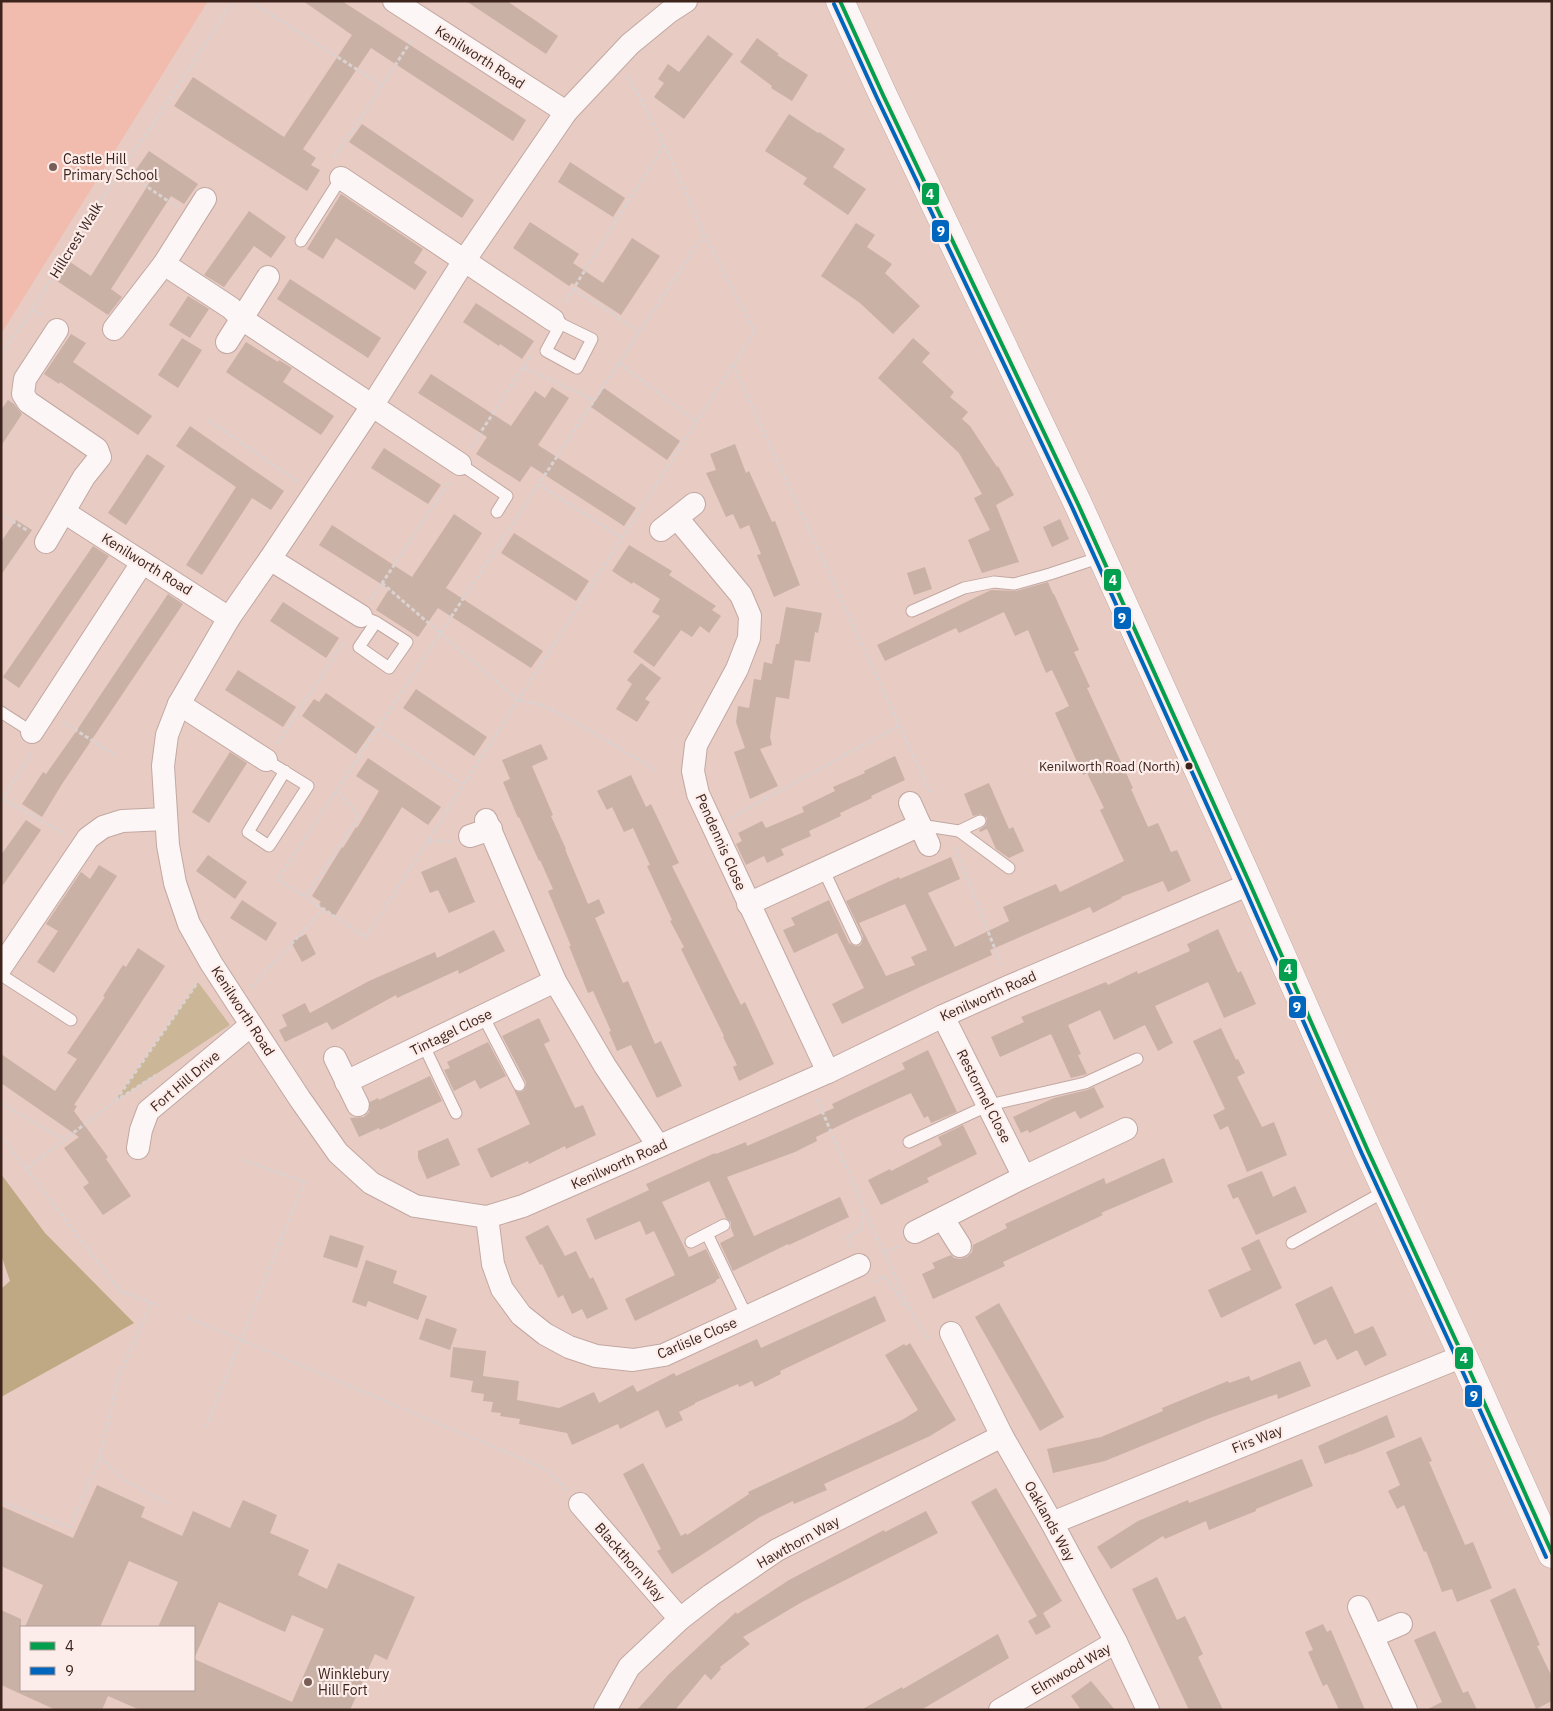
<svg xmlns="http://www.w3.org/2000/svg" width="1553" height="1711" font-family="'IBM Plex Sans',sans-serif">
<style>
.built{fill:#f1bcad}
.green{fill:#cbb798}
.forest{fill:#bfa984}
.building{fill:#c9b1a6;fill-rule:evenodd}
.lines{fill:none;stroke-linecap:round;stroke-linejoin:round}
.lane-casing{stroke:#c2a8a2;stroke-width:13}
.street-casing{stroke:#c2a8a2;stroke-width:24}
.secondary-casing{stroke:#c2a8a2;stroke-width:29}
.path{stroke:#dbd2d0;stroke-width:3;stroke-dasharray:4 2.5;stroke-linecap:butt}
.lane{stroke:#fcf7f6;stroke-width:11}
.street{stroke:#fcf7f6;stroke-width:22}
.secondary{stroke:#fcf7f6;stroke-width:28}
.bus-1-casing{stroke:#fcedea;stroke-width:8}
.bus-2-casing{stroke:#fcedea;stroke-width:8}
.bus-1{stroke:#039f4e;stroke-width:4}
.bus-2{stroke:#0065bd;stroke-width:4}
.poi-dot{fill:#785e56;stroke:#fcedea;stroke-width:2}
.bus-dot{fill:#3c231c;stroke:#fcedea;stroke-width:2}
.labels{text-anchor:middle;dominant-baseline:central;stroke-width:4.5;stroke-linejoin:round;paint-order:stroke}
.bus-label{font-size:13px;fill:#3c231c;stroke:#fcedea;text-anchor:end}
.street-label{font-size:14px;fill:#3c231c;stroke:#fcedea}
.poi-label{font-size:14px;fill:#3c231c;stroke:#fcedea;text-anchor:start}
.line-badge{stroke:#fcedea;stroke-width:2}
.badge-label{font-size:14px;text-anchor:middle;font-weight:bold;fill:#fff}
</style>
<rect width="100%" height="100%" fill="#e8cbc3"/>
<polygon class="built" points="1,1 208,1 1,334"/>
<polygon class="green" points="198,982 230,1025 114,1102"/>
<polygon class="forest" points="1,1174 45,1233 134,1323 1,1397 1,1289 10,1281 1,1255"/>
<g class="building">
<polygon points="303,1 342,1 526,120 513,141 371,48 303,149 316,158 311,165 320,170 307,191 174,106 193,77 284,137 352,35"/>
<polygon points="466,1 507,1 558,36 546,54"/>
<polygon points="708,35 733,54 684,119 654,97 664,83 658,79 668,64 679,72"/>
<polygon points="757,38 779,54 777,55 808,75 792,101 771,88 772,86 740,62"/>
<polygon points="789,114 818,133 819,132 845,149 833,167 866,189 848,215 803,184 807,178 765,151"/>
<polygon points="362,124 474,200 462,218 349,142"/>
<polygon points="149,151 198,184 184,204 171,196 111,289 122,297 108,315 57,281 70,262 91,276 150,182 135,171"/>
<polygon points="570,162 625,198 613,217 558,182"/>
<polygon points="341,194 423,249 414,263 427,272 415,290 336,238 323,259 307,249"/>
<polygon points="249,211 286,237 271,258 254,246 224,287 204,275"/>
<polygon points="530,222 579,254 573,263 603,283 632,238 660,256 621,315 572,283 569,286 513,248"/>
<polygon points="856,223 875,235 867,247 892,264 885,273 920,306 893,334 860,303 821,276"/>
<polygon points="290,279 381,338 368,358 277,299"/>
<polygon points="188,296 209,309 190,338 169,325"/>
<polygon points="476,303 534,341 522,359 500,344 499,346 463,322"/>
<polygon points="71,334 86,343 73,362 152,416 138,435 60,382 59,384 44,374"/>
<polygon points="182,338 202,350 178,388 158,375"/>
<polygon points="913,338 930,353 922,362 954,392 950,397 968,412 962,419 970,426 997,467 998,466 1014,495 996,505 1019,562 982,573 968,540 990,530 974,498 982,494 959,453 878,378"/>
<polygon points="246,342 278,362 279,360 292,368 283,382 334,416 321,435 226,372"/>
<polygon points="431,374 511,426 535,391 545,398 552,387 569,398 538,445 636,508 624,526 531,466 520,482 476,454 487,437 418,393"/>
<polygon points="604,388 680,441 667,460 591,407"/>
<polygon points="8,400 14,404 22,414 1,446 1,410"/>
<polygon points="190,426 284,491 271,510 252,498 202,575 186,565 236,487 176,446"/>
<polygon points="735,444 746,473 749,471 772,522 775,521 800,585 774,597 757,555 761,554 749,525 740,529 733,514 726,517 706,473 716,470 710,454"/>
<polygon points="384,448 441,485 428,504 371,468"/>
<polygon points="147,454 165,466 126,525 108,513"/>
<polygon points="454,514 482,533 446,588 543,651 531,668 438,608 418,637 376,610 389,589 319,545 332,525 412,577"/>
<polygon points="1060,519 1069,539 1052,547 1043,527"/>
<polygon points="16,520 32,530 1,575 1,542"/>
<polygon points="514,533 589,581 576,601 501,553"/>
<polygon points="629,545 672,571 669,575 716,606 712,610 721,616 709,633 700,626 692,637 681,630 654,667 633,652 660,616 652,612 660,599 633,582 632,584 612,571"/>
<polygon points="93,546 109,556 19,688 3,677"/>
<polygon points="925,567 932,589 914,595 907,573"/>
<path d="M1048,582l5,12h1l25,56 -5,2 16,35 -3,1 46,100 -2,1 17,38 10,-4 13,29 6,-2 14,31 -23,11 -5,-11 -42,16 1,1 -29,15 -3,-6 -100,43 2,5 -72,32 -78,37 -10,-20 32,-16 -27,-55 -43,20 -11,-23 12,-5 -4,-7 38,-18 20,43 6,3h4l3,-3 1,-7 -17,-35 53,-24 1,2 51,-22 9,22 -32,14 27,54 54,-26 -6,-14 53,-23 4,8 64,-31 -24,-51 4,-2 -17,-35 -4,2 -28,-62 14,-7 -17,-36 -6,3 -18,-43 -13,6 -11,-24 -45,21 -3,-5 -71,33 -8,-16 114,-55 25,1zM905,904l22,46 -16,7 4,8 -29,11 -27,-53z"/>
<polygon points="168,594 183,604 62,784 42,817 22,804 43,772 46,774 75,733"/>
<polygon points="283,602 339,638 326,658 270,621"/>
<polygon points="786,607 822,613 818,633 815,632 810,662 795,660 789,699 776,697 770,737 772,745 760,749 778,786 750,799 734,752 745,748 736,722 738,706 749,708 754,679 761,680 764,662 772,664 776,644 779,644"/>
<polygon points="641,663 661,678 645,699 650,702 637,722 616,709 632,684 627,680"/>
<polygon points="238,670 296,707 283,727 225,690"/>
<polygon points="416,689 487,737 474,756 403,708"/>
<polygon points="326,693 375,727 356,754 302,716 314,699 319,702"/>
<polygon points="541,744 548,759 532,766 553,815 551,816 566,849 565,849 588,904 599,899 605,913 595,918 623,983 628,981 655,1044 661,1041 682,1086 657,1098 631,1045 617,1051 609,1032 611,1031 593,991 588,993 569,946 571,946 548,891 553,889 540,860 539,861 519,817 518,818 503,782 510,779 502,760"/>
<polygon points="230,752 247,763 209,823 192,812"/>
<polygon points="895,756 905,780 871,796 872,798 840,813 841,816 809,831 811,836 781,849 784,855 767,863 764,856 746,865 736,844 742,841 738,833 762,821 766,828 804,812 802,807 835,791 833,787 865,773 864,771"/>
<polygon points="368,758 441,807 428,825 402,807 335,916 318,905 321,902 312,896 342,847 343,848 356,827 357,828 379,791 356,776"/>
<polygon points="631,775 646,807 651,804 679,863 672,866 741,1005 745,1002 774,1064 739,1081 733,1067 737,1065 723,1037 724,1036 681,949 684,947 670,921 672,920 647,866 650,865 633,828 624,832 612,807 607,810 597,791"/>
<polygon points="989,783 1009,829 1013,827 1024,851 1009,858 996,849 987,829 980,832 979,830 986,825 987,818 981,814 973,816 964,794"/>
<polygon points="26,820 41,830 1,888 1,855"/>
<polygon points="208,855 247,882 235,899 196,871"/>
<polygon points="456,857 475,902 449,913 438,890 430,893 421,872"/>
<polygon points="99,865 117,876 54,973 37,962 58,931 46,924 81,872 90,879"/>
<polygon points="242,900 277,923 266,941 230,918"/>
<polygon points="1218,929 1238,973 1241,971 1256,1004 1224,1018 1208,982 1155,1006 1173,1043 1158,1051 1145,1025 1114,1040 1100,1010 1068,1025 1081,1054 1078,1055 1087,1074 1071,1078 1051,1034 1000,1057 991,1037 1024,1022 1021,1017 1106,982 1108,985 1137,971 1138,974 1190,951 1187,944"/>
<polygon points="494,930 505,951 459,974 458,970 397,998 396,995 332,1030 327,1022 285,1042 279,1030 287,1026 282,1015 305,1003 310,1013 369,981 435,952 437,958"/>
<polygon points="306,934 316,954 302,962 291,942"/>
<polygon points="138,948 165,966 74,1105 77,1106 74,1111 108,1157 106,1159 131,1196 103,1215 83,1187 89,1183 64,1148 79,1137 1,1083 1,1054 55,1091 77,1059 67,1053 105,997 103,996 123,965 126,967"/>
<polygon points="539,1018 550,1041 544,1044 575,1108 583,1105 596,1135 566,1149 565,1146 529,1164 528,1161 491,1178 477,1149 530,1124 514,1090 518,1092 523,1091 526,1086 526,1082 502,1036"/>
<polygon points="1221,1028 1236,1060 1238,1059 1245,1073 1237,1077 1262,1127 1274,1122 1287,1155 1247,1172 1228,1126 1220,1130 1213,1115 1225,1109 1193,1041"/>
<polygon points="488,1042 506,1076 480,1089 475,1080 454,1091 444,1070 450,1068 447,1062"/>
<polygon points="928,1050 957,1112 931,1123 928,1116 924,1118 911,1093 855,1118 816,1137 817,1141 795,1152 727,1177 754,1236 840,1197 849,1217 789,1245 788,1244 733,1271 720,1243 734,1236 731,1228 731,1222 726,1218 709,1181 662,1202 689,1257 706,1249 720,1278 716,1280 716,1282 635,1321 625,1299 675,1275 654,1231 646,1235 640,1221 595,1240 586,1219 649,1190 646,1184 715,1153 716,1154 746,1142 747,1146 834,1108 832,1104 905,1069 902,1063"/>
<polygon points="430,1076 442,1101 380,1130 379,1128 359,1137 350,1118 364,1117 369,1112 370,1102 378,1098 379,1100"/>
<polygon points="1094,1087 1104,1107 1080,1119 1075,1111 1029,1133 1028,1130 1021,1133 1013,1117 1054,1098 1087,1090"/>
<polygon points="963,1125 977,1154 927,1178 929,1182 881,1205 868,1180 890,1169 891,1171 942,1145 938,1137"/>
<polygon points="448,1138 460,1165 427,1179 418,1158 418,1151"/>
<polygon points="1164,1158 1173,1182 1101,1213 1103,1215 1003,1262 1005,1266 933,1299 922,1274 935,1268 932,1263 951,1255 954,1258 960,1259 967,1257 972,1252 973,1245 1007,1228 1005,1224 1104,1178 1106,1184"/>
<polygon points="1262,1171 1273,1197 1295,1186 1307,1212 1256,1235 1238,1197 1233,1199 1227,1185"/>
<polygon points="548,1225 565,1256 576,1251 590,1279 593,1277 608,1309 587,1319 582,1309 572,1314 563,1295 558,1298 542,1264 540,1265 525,1237"/>
<polygon points="330,1235 364,1246 357,1268 323,1257"/>
<polygon points="1259,1239 1282,1288 1221,1318 1208,1290 1251,1270 1241,1248"/>
<polygon points="366,1260 397,1271 393,1283 427,1296 418,1320 368,1301 366,1307 352,1302"/>
<polygon points="1332,1286 1355,1334 1373,1326 1387,1355 1365,1366 1357,1350 1337,1360 1326,1339 1314,1345 1295,1304"/>
<polygon points="875,1296 886,1321 780,1371 781,1374 755,1387 752,1381 739,1387 738,1384 695,1403 695,1404 679,1412 683,1420 666,1428 658,1410 620,1429 618,1424 572,1445 567,1433 519,1424 520,1419 500,1416 501,1413 491,1412 493,1402 483,1401 484,1394 471,1392 473,1381 450,1377 453,1347 486,1351 483,1376 519,1381 517,1400 559,1408 594,1392 599,1403 633,1385 637,1392 674,1373 676,1376 757,1339 761,1348"/>
<polygon points="999,1303 1064,1417 1040,1431 975,1317"/>
<polygon points="426,1318 457,1329 450,1350 419,1339"/>
<polygon points="910,1343 956,1420 930,1436 824,1484 827,1490 794,1504 793,1501 760,1517 672,1574 657,1551 661,1549 623,1474 643,1463 681,1536 686,1533 687,1535 749,1494 748,1492 902,1420 918,1410 885,1355 904,1344 906,1346"/>
<polygon points="1300,1361 1311,1386 1278,1399 1277,1394 1210,1418 1105,1461 1053,1473 1047,1449 1101,1437 1163,1411 1162,1408 1228,1381 1229,1383 1249,1376 1251,1381"/>
<polygon points="1387,1415 1395,1437 1351,1455 1351,1454 1325,1464 1318,1446"/>
<polygon points="1421,1437 1432,1461 1429,1462 1465,1545 1473,1542 1492,1588 1457,1602 1452,1589 1442,1592 1426,1551 1424,1552 1404,1505 1397,1509 1388,1491 1400,1485 1386,1452"/>
<polygon points="1302,1459 1313,1486 1256,1509 1256,1511 1209,1530 1206,1521 1165,1539 1163,1536 1111,1569 1097,1547 1138,1521 1188,1500 1189,1503"/>
<path d="M97,1485l48,22 -4,10 41,19 11,-25 37,17 13,-28 34,15 -7,18 39,17 -11,25 29,14 11,-26 77,34 -28,63 -12,-6 -25,56h-210l-32,-14 -6,14h-46l-55,-25v-75l20,9v71h173v-63h-36l20,-45 -49,-21 -29,66h-75l18,-42 -42,-19v-60l72,32zM219,1602l66,30 7,-17 32,14 -32,73 -98,-43z"/>
<polygon points="996,1488 1062,1601 1043,1613 1051,1627 1036,1635 1028,1621 1037,1616 971,1502"/>
<polygon points="926,1511 938,1533 802,1602 743,1637 750,1644 720,1667 721,1669 711,1680 705,1674 675,1710 637,1710 669,1674 736,1612 737,1614 789,1580 884,1530 885,1532"/>
<polygon points="1157,1577 1177,1620 1185,1616 1203,1654 1198,1657 1223,1710 1189,1710 1132,1589"/>
<polygon points="1515,1588 1540,1645 1537,1646 1552,1677 1552,1701 1536,1709 1490,1600"/>
<polygon points="1323,1624 1327,1632 1331,1630 1365,1710 1339,1710 1327,1684 1323,1686 1308,1652 1313,1650 1305,1632"/>
<polygon points="1435,1631 1463,1693 1468,1691 1477,1710 1426,1710 1442,1702 1414,1640"/>
<polygon points="998,1634 1009,1658 921,1710 861,1710 902,1687 903,1689"/>
<polygon points="1091,1681 1115,1710 1081,1710 1071,1696"/>
</g>
<g class="lines">
<defs>
<g id="lane">
<polyline points="301,241 341,178"/>
<polyline points="553,320 592,339 577,368 546,351 561,323"/>
<polyline points="460,464 507,496 497,512"/>
<polyline points="912,611 964,588 994,582 1014,584 1050,574 1101,557"/>
<polyline points="361,616 376,622 407,642 389,668 359,647 376,622"/>
<polyline points="1,712 32,732"/>
<polyline points="266,760 308,786 269,846 248,832 285,771"/>
<polyline points="920,825 959,831 980,821"/>
<polyline points="959,831 1009,868"/>
<polyline points="823,869 856,939"/>
<polyline points="1,975 71,1020"/>
<polyline points="483,1016 519,1085"/>
<polyline points="424,1046 456,1113"/>
<polyline points="909,1142 989,1105 1085,1083 1137,1059"/>
<polyline points="707,1234 747,1317"/>
<polyline points="691,1242 724,1225"/>
<polyline points="1292,1243 1387,1190"/>
</g>
<g id="street">
<polyline points="394,1 566,112"/>
<polyline points="686,1 669,12 630,44 566,112 464,261 372,406 270,559 229,618 179,704 167,735 163,766 168,845 175,883 189,924 211,963 237,1003 300,1099 338,1153 371,1183 415,1206 487,1217 523,1206 828,1072 943,1016 1010,986 1250,884"/>
<polyline points="341,178 553,320"/>
<polyline points="164,264 231,308 242,319 460,464"/>
<polyline points="114,329 164,264 205,199"/>
<polyline points="227,342 268,277"/>
<polyline points="64,512 229,618"/>
<polyline points="677,518 741,595 750,616 749,638 737,669 696,745 693,771 698,794 828,1072"/>
<polyline points="661,530 694,504"/>
<polyline points="46,542 84,477 100,457 97,449 28,402 23,394 25,379 57,330"/>
<polyline points="270,559 361,616"/>
<polyline points="179,704 266,760"/>
<polyline points="32,732 142,563"/>
<polyline points="910,803 929,845"/>
<polyline points="486,820 555,981 605,1066 653,1138 659,1146"/>
<polyline points="470,836 491,829"/>
<polyline points="748,904 920,825"/>
<polyline points="1,967 88,838 103,827 122,821 166,819"/>
<polyline points="943,1016 1024,1177"/>
<polyline points="335,1058 358,1105"/>
<polyline points="346,1082 555,981"/>
<polyline points="138,1148 141,1130 148,1111 251,1025"/>
<polyline points="487,1217 493,1264 502,1289 521,1315 545,1334 569,1347 596,1356 633,1360 664,1355 859,1265"/>
<polyline points="943,1219 960,1246"/>
<polyline points="915,1232 1024,1177 1126,1129"/>
<polyline points="951,1333 1002,1436 1052,1523 1116,1642 1148,1710"/>
<polyline points="580,1504 680,1619"/>
<polyline points="1052,1523 1463,1356"/>
<polyline points="1359,1607 1406,1710"/>
<polyline points="1373,1636 1401,1624"/>
<polyline points="605,1710 629,1667 680,1619 711,1595 777,1550 1002,1436"/>
<polyline points="1000,1710 1116,1642"/>
</g>
<polyline id="secondary" points="840,1 883,95 1078,504 1250,884 1368,1151 1463,1356 1552,1554"/>
</defs>
<use href="#lane" class="lane-casing"/>
<use href="#street" class="street-casing"/>
<use href="#secondary" class="secondary-casing"/>
<g class="path">
<polyline points="250,1 383,86"/>
<polyline points="627,76 633,85 664,144 704,234 755,332 733,365 930,792"/>
<polyline points="334,158 413,38"/>
<polyline points="121,169 177,207"/>
<polyline points="704,234 278,879 366,937 733,365"/>
<polyline points="573,289 639,331"/>
<polyline points="565,302 664,145"/>
<polyline points="32,310 42,316"/>
<polyline points="1,354 32,310 121,169 150,129 233,1"/>
<polyline points="619,363 696,422"/>
<polyline points="523,367 594,400"/>
<polyline points="208,420 297,481"/>
<polyline points="471,447 532,354"/>
<polyline points="538,484 622,538"/>
<polyline points="1,514 28,531"/>
<polyline points="382,583 518,700 540,704 568,718 658,771"/>
<polyline points="371,600 449,482"/>
<polyline points="63,722 115,755"/>
<polyline points="377,729 463,785"/>
<polyline points="277,744 343,643"/>
<polyline points="2,799 65,834"/>
<polyline points="1,800 33,751"/>
<polyline points="730,818 898,726"/>
<polyline points="427,841 451,841"/>
<polyline points="955,847 1002,967"/>
<polyline points="306,896 359,816 337,790"/>
<polyline points="251,987 324,909"/>
<polyline points="817,1099 863,1207 912,1314 928,1338 931,1337"/>
<polyline points="116,1100 198,982"/>
<polyline points="1,1103 65,1140"/>
<polyline points="1,1136 120,1291 158,1305"/>
<polyline points="27,1168 114,1102 156,1075"/>
<polyline points="852,1247 846,1237 862,1229 863,1208"/>
<polyline points="884,1252 900,1246"/>
<polyline points="873,1282 884,1276 907,1308"/>
<polyline points="187,1317 546,1469 567,1490"/>
<polyline points="206,1427 304,1182 240,1159"/>
<polyline points="100,1457 124,1480 170,1505"/>
<polyline points="1,1502 70,1527 100,1457 118,1378 151,1303"/>
</g>
<use href="#lane" class="lane"/>
<use href="#street" class="street"/>
<use href="#secondary" class="secondary"/>
<defs>
<polyline id="bus-1" points="840,1 883,95 1078,504 1250,884 1368,1151 1463,1356 1552,1553"/>
<polyline id="bus-2" points="834,4 877,98 1072,507 1244,887 1362,1154 1457,1359 1546,1557"/>
</defs>
<use href="#bus-1" class="bus-1-casing"/>
<use href="#bus-2" class="bus-2-casing"/>
<use href="#bus-1" class="bus-1"/>
<use href="#bus-2" class="bus-2"/>
</g>
<g class="poi-dot">
<circle cx="53" cy="167" r="5"/>
<circle cx="308" cy="1682" r="5"/>
</g>
<circle class="bus-dot" cx="1189" cy="766" r="4.5"/>
<g class="labels">
<g class="bus-label">
<text x="1180" y="766">Kenilworth Road (North)</text>
</g>
<g class="street-label">
<text transform="translate(480 57) rotate(33)">Kenilworth Road</text>
<text transform="translate(76 240) rotate(-58)">Hillcrest Walk</text>
<text transform="translate(147 564) rotate(32)">Kenilworth Road</text>
<text transform="translate(721 842) rotate(66)">Pendennis Close</text>
<text transform="translate(988 996) rotate(-24)">Kenilworth Road</text>
<text transform="translate(243 1011) rotate(57)">Kenilworth Road</text>
<text transform="translate(451 1032) rotate(-26)">Tintagel Close</text>
<text transform="translate(185 1081) rotate(-40)">Fort Hill Drive</text>
<text transform="translate(984 1096) rotate(63)">Restormel Close</text>
<text transform="translate(619 1164) rotate(-24)">Kenilworth Road</text>
<text transform="translate(697 1338) rotate(-23)">Carlisle Close</text>
<text transform="translate(1257 1439) rotate(-22)">Firs Way</text>
<text transform="translate(1050 1521) rotate(61)">Oaklands Way</text>
<text transform="translate(798 1542) rotate(-29)">Hawthorn Way</text>
<text transform="translate(630 1562) rotate(49)">Blackthorn Way</text>
<text transform="translate(1071 1669) rotate(-30)">Elmwood Way</text>
</g>
<g class="poi-label">
<text x="63" y="159">Castle Hill<tspan x="63" dy="16">Primary School</tspan></text>
<text x="318" y="1674">Winklebury<tspan x="318" dy="16">Hill Fort</tspan></text>
</g>
</g>
<g class="line-badge">
<rect x="921" y="182" width="19" height="24" rx="5" fill="#039f4e"/>
<rect x="931" y="219" width="19" height="24" rx="5" fill="#0065bd"/>
<rect x="1103" y="568" width="19" height="24" rx="5" fill="#039f4e"/>
<rect x="1113" y="606" width="19" height="24" rx="5" fill="#0065bd"/>
<rect x="1278" y="958" width="20" height="24" rx="5" fill="#039f4e"/>
<rect x="1288" y="995" width="19" height="24" rx="5" fill="#0065bd"/>
<rect x="1454" y="1346" width="20" height="24" rx="5" fill="#039f4e"/>
<rect x="1464" y="1384" width="19" height="24" rx="5" fill="#0065bd"/>
</g>
<g class="badge-label">
<text x="930" y="199">4</text>
<text x="941" y="236">9</text>
<text x="1113" y="585">4</text>
<text x="1122" y="623">9</text>
<text x="1288" y="974">4</text>
<text x="1297" y="1012">9</text>
<text x="1464" y="1363">4</text>
<text x="1474" y="1401">9</text>
</g>
<rect width="1553" height="1711" fill="none" stroke="#3c231c" stroke-width="5"/>
<rect x="20" y="1626" width="175" height="65" fill="#fcedea" stroke="#af9c98"/>
<rect x="30" y="1642" width="25" height="8" fill="#039f4e" stroke="#af9c98"/>
<text x="65" y="1651" font-size="15" fill="#3c231c">4</text>
<rect x="30" y="1667" width="25" height="8" fill="#0065bd" stroke="#af9c98"/>
<text x="65" y="1676" font-size="15" fill="#3c231c">9</text>
</svg>
